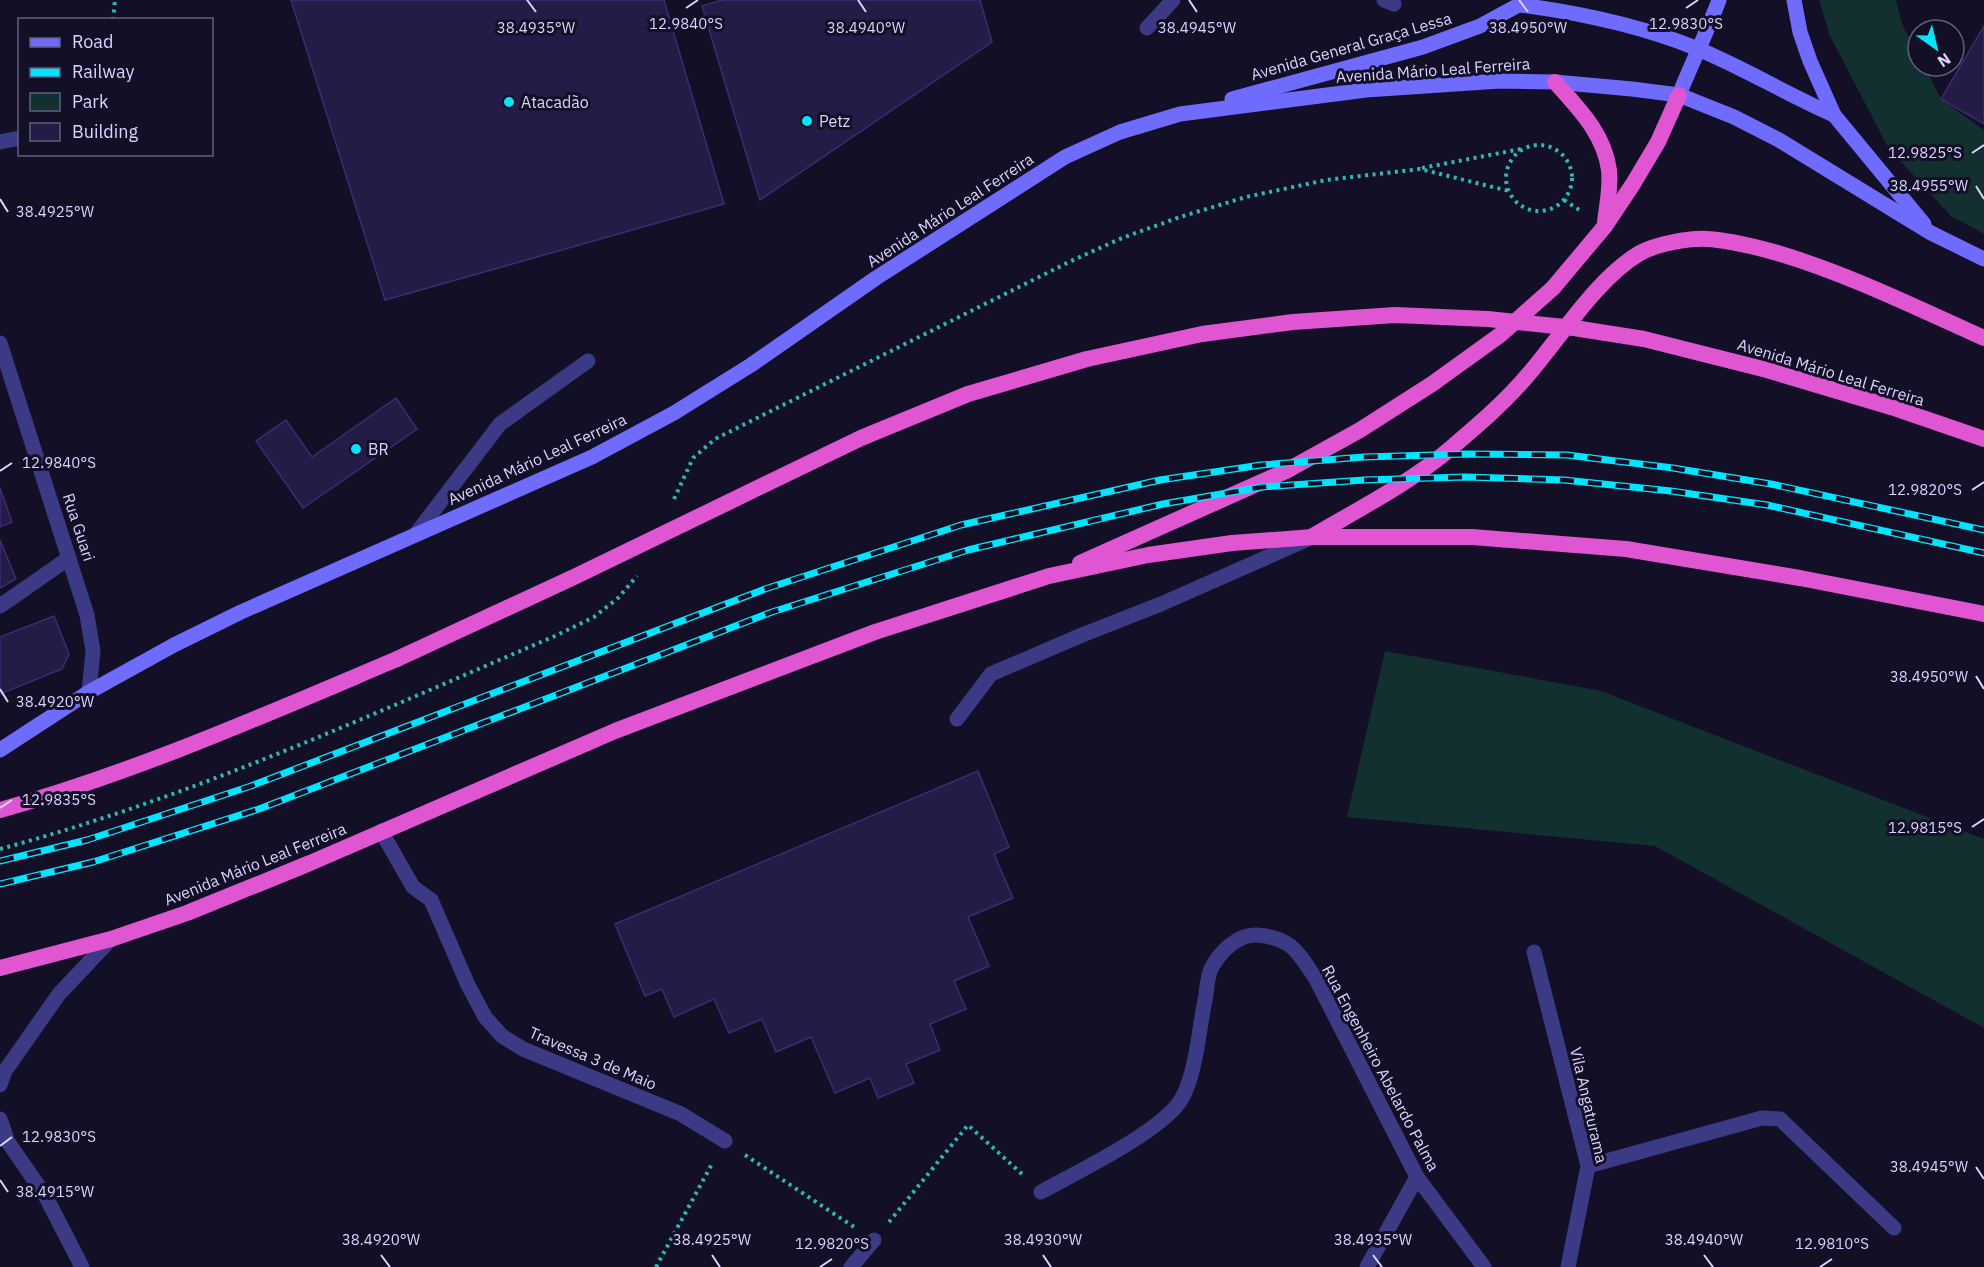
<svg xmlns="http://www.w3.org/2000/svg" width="1984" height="1267" font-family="'IBM Plex Sans',sans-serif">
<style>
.green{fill:#12302f}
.building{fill:#241b47;stroke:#3b2d73;stroke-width:1.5}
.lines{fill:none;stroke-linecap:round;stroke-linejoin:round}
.path{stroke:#2fb8b0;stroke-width:4;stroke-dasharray:3 4.5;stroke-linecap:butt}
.service{stroke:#3d3a85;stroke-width:15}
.pedestrian{stroke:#3d3a85;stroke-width:15}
.minor{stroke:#3d3a85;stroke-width:15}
.secondary{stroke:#6f6bff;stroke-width:15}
.trunk{stroke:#e055d1;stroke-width:16}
.rail-casing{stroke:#00e5ff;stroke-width:7}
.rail{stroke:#130f26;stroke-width:4.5;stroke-dasharray:14;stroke-linecap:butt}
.trunk-bridge{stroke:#e055d1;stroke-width:16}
.ticks{fill:none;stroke:#d9d4ff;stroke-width:2}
.poi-dot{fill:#00e5ff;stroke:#130f26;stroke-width:2}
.labels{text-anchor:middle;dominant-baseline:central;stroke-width:6;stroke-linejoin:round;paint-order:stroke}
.street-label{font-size:16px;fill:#d9d4ff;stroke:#130f26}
.poi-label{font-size:16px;fill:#d9d4ff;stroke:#130f26;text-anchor:start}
.ticks-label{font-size:15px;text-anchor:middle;fill:#d9d4ff;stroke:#130f26;stroke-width:6;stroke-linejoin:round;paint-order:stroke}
</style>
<rect width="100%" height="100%" fill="#130f26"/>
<g class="green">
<polygon points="1819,0 1896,0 1902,24 1918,54 1918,66 1924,66 1941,99 1984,130 1984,234 1951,216 1889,149 1830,36"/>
<polygon points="1385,651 1601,691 1984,839 1984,1028 1655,846 1347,817"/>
</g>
<g class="building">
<polygon points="291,0 664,0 724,204 385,300"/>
<polygon points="722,0 980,0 992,42 760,200 702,6"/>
<polygon points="1984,26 1984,124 1941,99"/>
<polygon points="396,398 417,429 303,508 256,441 286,420 312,457"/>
<polygon points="0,488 12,522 0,527"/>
<polygon points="0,540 16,579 0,588"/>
<polygon points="54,616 69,654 62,669 0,694 0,637"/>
<polygon points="978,771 1009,847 994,854 1013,898 968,917 989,966 954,981 966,1009 930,1024 940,1050 906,1064 914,1083 878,1098 870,1078 835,1093 811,1037 776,1052 762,1019 729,1033 714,999 674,1017 662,989 645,996 615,924"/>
</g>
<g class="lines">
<g class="path">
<polyline points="113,20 115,0"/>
<circle cx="1539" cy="178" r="33"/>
<polyline points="1422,168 1521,149"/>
<polyline points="1564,200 1581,211"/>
<polyline points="674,499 693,458 715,439 1071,261 1122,238 1180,217 1246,197 1326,180 1420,169 1509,191"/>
<path d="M0,849c192,-52 373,-135 555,-213l39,-19 24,-19 19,-22"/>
<polyline points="745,1155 854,1227"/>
<polyline points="889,1222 968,1125 1023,1175"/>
<polyline points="656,1267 713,1162"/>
</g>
<g class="service">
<polyline points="1384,0 1394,4"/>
<polyline points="1147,28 1173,0"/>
<polyline points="415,535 500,424 588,361"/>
<polyline points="957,719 991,674 1082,635 1161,604 1306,540"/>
</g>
<polyline class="pedestrian" points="0,142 20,138"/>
<g class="minor">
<polyline points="0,343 87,615 93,651 89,692"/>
<polyline points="0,606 69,558"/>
<polyline points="381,831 413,887 431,900 468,985 485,1017 502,1036 523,1049 681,1114 725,1141"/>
<polyline points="1534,952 1588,1166 1568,1267"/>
<polyline points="0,1085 5,1071 59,994 111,939"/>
<polyline points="0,1119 8,1142 46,1197 82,1267"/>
<polyline points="1588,1166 1762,1118 1780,1119 1894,1228"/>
<path d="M1041,1192c34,-19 124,-62 141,-94 14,-25 17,-69 23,-98 2,-10 2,-22 6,-31 8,-16 26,-35 46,-34 35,3 40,16 59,44l101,198 67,90"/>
<polyline points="851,1267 874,1240"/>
<polyline points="1367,1267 1417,1177"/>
</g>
<g class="secondary">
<polyline points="1794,0 1800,32 1810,61 1834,115 1924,224"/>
<path d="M1520,5c61,8 122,21 178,44 46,19 90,46 136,66"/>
<path d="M1679,95c13,-32 28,-63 40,-95"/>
<polyline points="1232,99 1423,47 1480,26 1528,0"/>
<polyline points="0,750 89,692 174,645 241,612 592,457 674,413 751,365 876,278 1065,157 1120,132 1180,114 1366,90 1500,81 1555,82 1632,89 1679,95 1734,117 1779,140 1931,233 1984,259"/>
</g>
<g class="trunk">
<path d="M1555,82c23,26 49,51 54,88 2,17 -2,35 -4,52"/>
<path d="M1313,536c44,-26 100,-55 138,-88 26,-22 54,-46 76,-72 33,-38 70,-98 113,-123 16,-9 49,-15 67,-14 22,1 45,7 67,13 72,21 141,55 210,86"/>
<polyline points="1080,563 1286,471 1360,430 1432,384 1500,335 1553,288 1605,226 1633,184 1658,142 1679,95"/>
<path d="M0,810c136,-38 267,-96 397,-151"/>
<polyline points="0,968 111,939 187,913 310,863 615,731 875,632 1049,576 1148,555 1232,543 1313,537 1472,537 1626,549 1800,578 1984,614"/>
</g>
<defs>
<g id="rail">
<polyline points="0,861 87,840 251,786 765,589 961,525 1160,480 1261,465 1364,457 1467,454 1567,455 1673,468 1771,484 1984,530"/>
<polyline points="0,884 93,862 259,809 772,612 968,550 1163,504 1262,487 1364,480 1465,477 1564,480 1671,491 1767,505 1984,553"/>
</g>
</defs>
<use href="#rail" class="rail-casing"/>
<use href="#rail" class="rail"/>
<polyline class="trunk-bridge" points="397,659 574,577 861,438 968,394 1087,359 1202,334 1293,322 1395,315 1488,319 1574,328 1644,339 1767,370 1891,407 1984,439"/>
</g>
<path class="ticks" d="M527,0l9,12M858,0l8,12M1189,0l8,12M1519,0l9,12M686,8l12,-8M1686,8l12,-8M1972,153l12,-8M1976,186l8,13M0,199l8,13M0,471l12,-8M1972,490l12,-8M1976,676l8,13M0,689l8,13M0,808l12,-8M1972,827l12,-8M0,1146l12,-9M1976,1167l8,12M0,1180l8,12M381,1255l9,12M712,1255l8,12M1043,1255l8,12M1373,1255l9,12M1704,1255l9,12M820,1267l12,-8M1820,1267l12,-8"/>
<g class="poi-dot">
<circle cx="509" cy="102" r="6"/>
<circle cx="807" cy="121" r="6"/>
<circle cx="356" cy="449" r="6"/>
</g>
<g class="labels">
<g class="street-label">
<text transform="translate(1351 46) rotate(-16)">Avenida General Graça Lessa</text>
<text transform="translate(1433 70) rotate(-4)">Avenida Mário Leal Ferreira</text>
<text transform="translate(950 210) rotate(-33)">Avenida Mário Leal Ferreira</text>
<text transform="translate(1831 372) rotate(17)">Avenida Mário Leal Ferreira</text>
<text transform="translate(537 459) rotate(-25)">Avenida Mário Leal Ferreira</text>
<text transform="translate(79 527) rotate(72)">Rua Guari</text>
<text transform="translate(255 864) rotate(-22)">Avenida Mário Leal Ferreira</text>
<text transform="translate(593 1058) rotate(23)">Travessa 3 de Maio</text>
<text transform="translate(1381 1068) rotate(62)">Rua Engenheiro Abelardo Palma</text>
<text transform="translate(1589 1105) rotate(77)">Vila Angaturama</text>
</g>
<g class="poi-label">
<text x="521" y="102">Atacadão</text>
<text x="819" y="121">Petz</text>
<text x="368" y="449">BR</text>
</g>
</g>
<g class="ticks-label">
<text x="686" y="29">12.9840°S</text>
<text x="1686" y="29">12.9830°S</text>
<text x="536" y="33">38.4935°W</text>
<text x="866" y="33">38.4940°W</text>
<text x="1197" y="33">38.4945°W</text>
<text x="1528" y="33">38.4950°W</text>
<text x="1925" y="158">12.9825°S</text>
<text x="1929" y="191">38.4955°W</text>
<text x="55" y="217">38.4925°W</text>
<text x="59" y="468">12.9840°S</text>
<text x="1925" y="495">12.9820°S</text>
<text x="1929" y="682">38.4950°W</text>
<text x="55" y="707">38.4920°W</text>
<text x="59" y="805">12.9835°S</text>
<text x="1925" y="833">12.9815°S</text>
<text x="59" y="1142">12.9830°S</text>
<text x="1929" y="1172">38.4945°W</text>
<text x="55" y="1197">38.4915°W</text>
<text x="381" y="1245">38.4920°W</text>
<text x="712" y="1245">38.4925°W</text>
<text x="1043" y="1245">38.4930°W</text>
<text x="1373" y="1245">38.4935°W</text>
<text x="1704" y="1245">38.4940°W</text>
<text x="832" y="1249">12.9820°S</text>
<text x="1832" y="1249">12.9810°S</text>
</g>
<rect x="18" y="18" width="195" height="138" fill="#130f26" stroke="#625e7d" stroke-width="1.5"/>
<rect x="30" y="38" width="30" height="9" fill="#6f6bff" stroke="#625e7d" stroke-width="1.5"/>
<text x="72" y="48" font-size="18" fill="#d9d4ff">Road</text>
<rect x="30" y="68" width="30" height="9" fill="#00e5ff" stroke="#625e7d" stroke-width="1.5"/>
<text x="72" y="78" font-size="18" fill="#d9d4ff">Railway</text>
<rect x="30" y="93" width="30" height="18" fill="#12302f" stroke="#625e7d" stroke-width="1.5"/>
<text x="72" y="108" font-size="18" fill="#d9d4ff">Park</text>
<rect x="30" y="123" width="30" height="18" fill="#241b47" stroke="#625e7d" stroke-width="1.5"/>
<text x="72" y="138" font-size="18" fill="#d9d4ff">Building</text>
<g transform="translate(1936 48) rotate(146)"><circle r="28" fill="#130f26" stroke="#625e7d" stroke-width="1.5"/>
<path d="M0-4.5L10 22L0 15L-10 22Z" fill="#00e5ff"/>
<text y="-9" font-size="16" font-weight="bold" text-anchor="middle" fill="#d9d4ff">N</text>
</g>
</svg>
